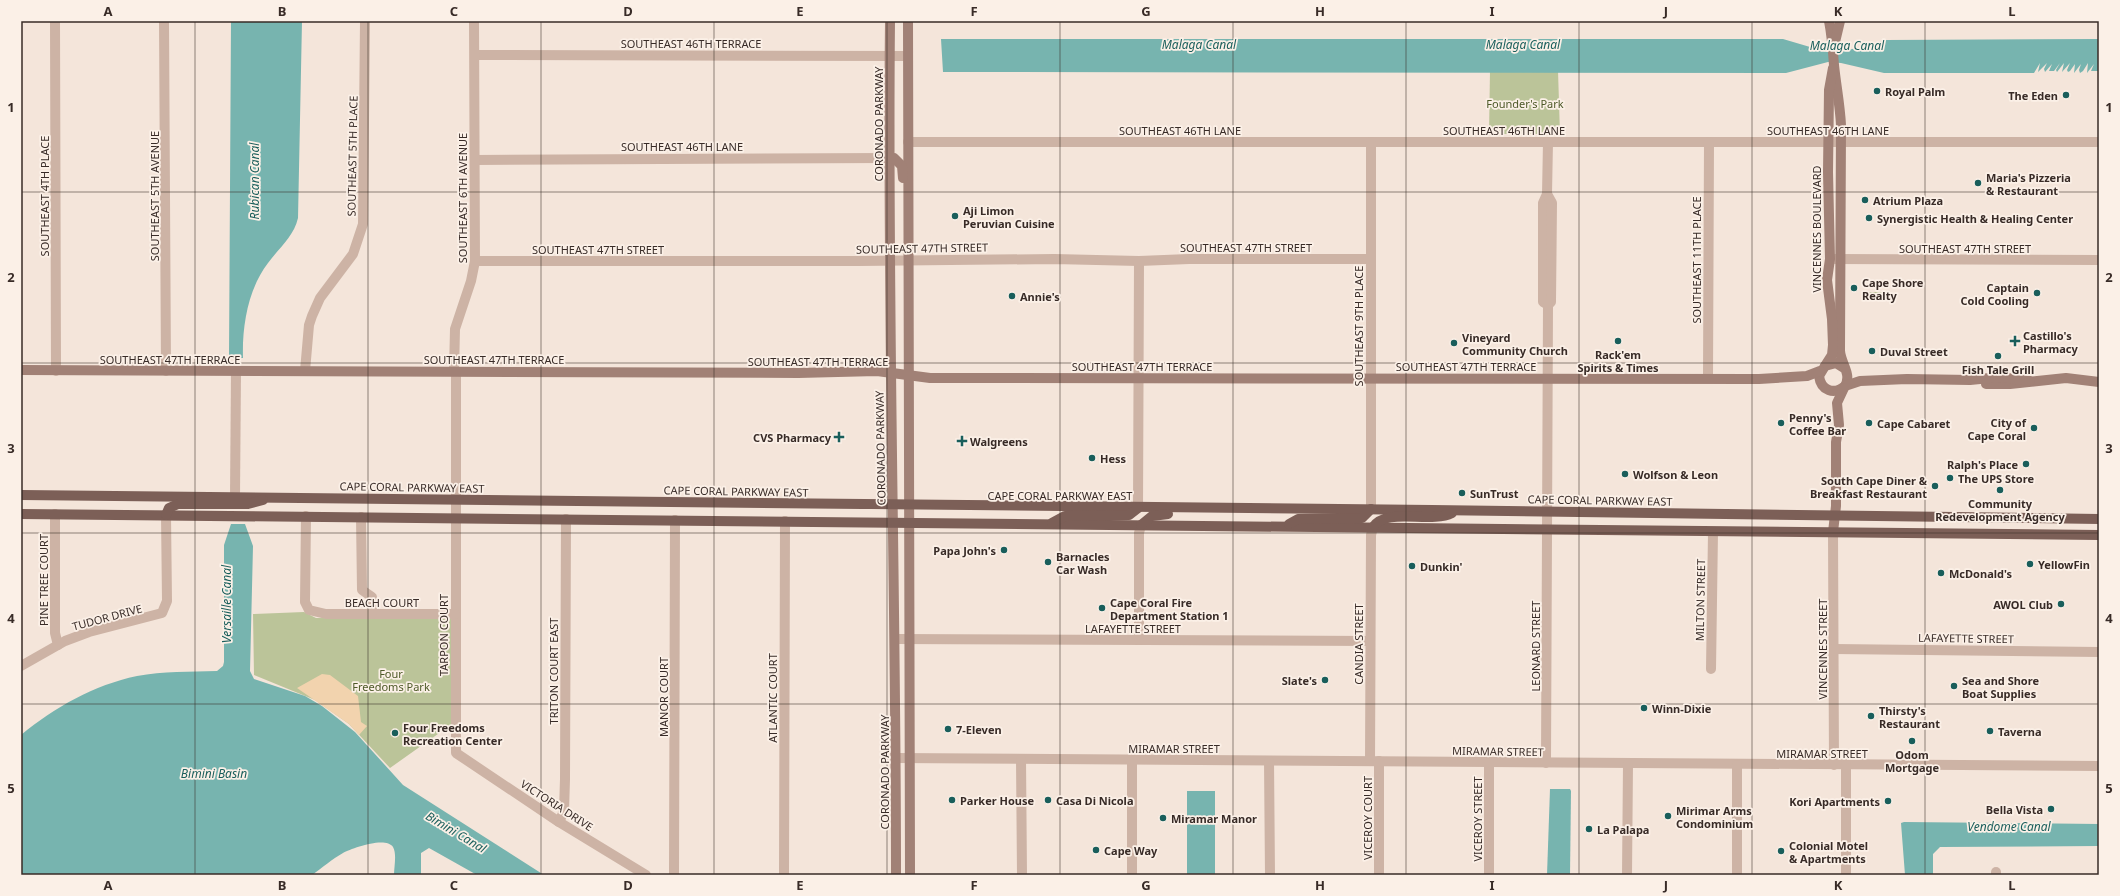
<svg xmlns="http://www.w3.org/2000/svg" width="2120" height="896" font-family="'Noto Sans',sans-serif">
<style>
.green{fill:#bbc499}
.sand{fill:#f2d3ae}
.water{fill:#77b4af}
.pier{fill:#f4e5da}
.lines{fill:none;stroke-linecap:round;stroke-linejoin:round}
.street{stroke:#cdb3a5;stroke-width:10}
.secondary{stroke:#a18176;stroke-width:10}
.primary{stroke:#7c5f57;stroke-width:10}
.grid{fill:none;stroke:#382b27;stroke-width:1;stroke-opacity:0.55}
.poi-dot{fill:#195e5b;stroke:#fbf0e7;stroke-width:1.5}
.labels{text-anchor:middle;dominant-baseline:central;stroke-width:3.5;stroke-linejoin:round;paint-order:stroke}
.street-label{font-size:11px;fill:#382b27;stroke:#fbf0e7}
.poi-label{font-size:11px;font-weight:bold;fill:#382b27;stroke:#fbf0e7;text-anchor:start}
.park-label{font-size:11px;fill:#4d5928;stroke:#fbf0e7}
.water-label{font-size:12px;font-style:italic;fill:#195e5b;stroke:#fbf0e7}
.neatline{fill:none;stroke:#382b27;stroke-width:1.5}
.grid-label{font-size:13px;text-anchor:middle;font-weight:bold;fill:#382b27}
</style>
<rect width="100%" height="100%" fill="#f4e5da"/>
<g class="green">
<polygon points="1490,71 1558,71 1560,134 1489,134"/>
<rect x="1867" y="292" width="18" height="9"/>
<polygon points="304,612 316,618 452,619 452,724 390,768 349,724 315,700 254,675 253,614"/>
</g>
<polygon class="sand" points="322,674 330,675 358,696 361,722 367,726 359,735 349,724 297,688"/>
<g class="water">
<path d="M231,21h71l-4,197c-4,18 -19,30 -30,45 -20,26 -26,63 -25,95h-14z"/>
<polygon points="941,39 1783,39 1827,52 1841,52 1886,40 2099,39 2099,73 1884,73 1841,63 1828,62 1786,73 943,72"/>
<path d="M231,524h14l8,22 -3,125 4,8 51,17 17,10 33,26 48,53 141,90h-67l-48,-27 -8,5v22h-27c0,-8 3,-21 -1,-28 -7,-11 -41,1 -50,6 -11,6 -21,15 -31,22h-291v-140c34,-28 73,-50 116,-59 26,-5 53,-4 80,-5l6,-5 1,-4v-117z"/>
<polygon points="1550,789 1570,789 1571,791 1570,875 1547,875"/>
<rect x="1187" y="791" width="28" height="84"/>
<polygon points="1904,822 2099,824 2099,846 1940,847 1933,854 1933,875 1905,875 1901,823"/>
</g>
<polygon class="pier" points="2040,63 2038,72 2047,63 2044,69 2045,72 2052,64 2049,71 2054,71 2060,63 2056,70 2057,72 2064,63 2062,72 2070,63 2067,70 2068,72 2070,71 2075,64 2074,73 2081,64 2079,70 2080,73 2083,71 2088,63 2087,73 2094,64 2091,71 2099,71 2099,74 2034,73"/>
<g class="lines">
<g class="street">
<polyline points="55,21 56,371"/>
<polyline points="164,21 166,371"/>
<polyline points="475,55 908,56"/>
<polyline points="908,142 2099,142"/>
<polyline points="475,160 889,158"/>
<polyline points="1832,259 2099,260"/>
<polyline points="475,261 859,261 1054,259 1139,261 1189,259 1370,259"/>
<polyline points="1548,305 1543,302 1543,203 1547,194 1548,142"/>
<polyline points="305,371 309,325 312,316 320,298 353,254 363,224 365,21"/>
<polyline points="454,371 455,329 471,281 475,261 474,21"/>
<polyline points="456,371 456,753 559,822 646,875"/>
<polyline points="1708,378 1709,142"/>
<polyline points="235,496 236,371"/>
<polyline points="1138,508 1139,261"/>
<polyline points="1371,509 1371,142"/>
<polyline points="55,514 55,633 58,645"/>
<polyline points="306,516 305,602 309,610 326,614 455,614"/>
<polyline points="361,517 362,590 372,597 372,614"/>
<polyline points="1833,532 1834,765"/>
<polyline points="895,639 1370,641"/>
<polyline points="1139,640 1139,533 1141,525"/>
<polyline points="1834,649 2099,652"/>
<polyline points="21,666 65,641 89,632 162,613 167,601 166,515"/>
<polyline points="1711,669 1713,532"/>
<polyline points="896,758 2099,766"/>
<polyline points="1021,759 1022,875"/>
<polyline points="1269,761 1270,875"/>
<polyline points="1370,761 1371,535 1373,527"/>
<polyline points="1489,763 1489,875"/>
<polyline points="1546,763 1548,305 1551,302 1552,203 1547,194"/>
<polyline points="1737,765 1737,875"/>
<polyline points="1846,765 1846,875"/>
<polyline points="559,822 564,811 565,779 566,519"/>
<polyline points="1996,872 1996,875"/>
<polyline points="674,875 675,520"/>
<polyline points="784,875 785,521"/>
<polyline points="1132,875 1132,760"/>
<polyline points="1379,875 1379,761"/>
<polyline points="1627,875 1628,764"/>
</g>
<g class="secondary">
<path d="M890,21c-3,285 6,569 6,854"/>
<polyline points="908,21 910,875"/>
<path d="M1829,21c3,15 4,29 5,44 2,20 6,40 7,60l-1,226c1,13 12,23 5,35 -11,9 -24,5 -26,-10l6,-10 11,-3 8,5"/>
<polyline points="1835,42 1840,21"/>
<polyline points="889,158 894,158 902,166 903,178"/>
<polyline points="1825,366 1832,355 1833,345 1832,319 1827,280 1830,259 1828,172 1829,90 1833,68"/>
<polyline points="21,370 798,373 877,371 930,378 1759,379 1807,376 1820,371"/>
<polyline points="1986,384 2010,384 2066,378 2099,382"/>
<polyline points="1845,386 1860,381 1907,379 1970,380 2000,377 2030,381"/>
<polyline points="1833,532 1836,506 1836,442 1839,425 1837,403 1844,388"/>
</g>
<g class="primary">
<polyline points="21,495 1432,510 2099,519"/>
<polyline points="21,514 2099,535"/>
<polyline points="166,515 169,508 178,504 248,504 263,500"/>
<polyline points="1052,523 1065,516 1129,515 1138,508"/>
<polyline points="1289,524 1298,519 1362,518 1371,509"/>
<polyline points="1141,525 1152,516 1168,514"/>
<path d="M1373,527c14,-20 57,-3 79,-14"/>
</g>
</g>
<path class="grid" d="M195,21v854M368,21v854M541,21v854M714,21v854M887,21v854M1060,21v854M1233,21v854M1406,21v854M1579,21v854M1752,21v854M1925,21v854M21,192h2078M21,363h2078M21,533h2078M21,704h2078"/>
<g class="poi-dot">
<circle cx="1877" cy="91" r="4"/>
<circle cx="2066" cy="95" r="4"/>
<circle cx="1978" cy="183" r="4"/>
<circle cx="1865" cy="200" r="4"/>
<circle cx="955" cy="216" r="4"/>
<circle cx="1869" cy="218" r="4"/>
<circle cx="1854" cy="288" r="4"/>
<circle cx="2037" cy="293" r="4"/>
<circle cx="1012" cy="296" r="4"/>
<circle cx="1618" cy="341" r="4"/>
<path d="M2013 335h4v4h4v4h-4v4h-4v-4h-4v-4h4z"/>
<circle cx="1454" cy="343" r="4"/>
<circle cx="1872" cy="351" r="4"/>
<circle cx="1998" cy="356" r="4"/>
<circle cx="1781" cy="423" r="4"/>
<circle cx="1869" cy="423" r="4"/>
<circle cx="2034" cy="428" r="4"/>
<path d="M837 431h4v4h4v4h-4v4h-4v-4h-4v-4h4z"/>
<path d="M960 435h4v4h4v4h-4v4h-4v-4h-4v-4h4z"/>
<circle cx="1092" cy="458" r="4"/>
<circle cx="2026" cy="464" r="4"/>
<circle cx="1625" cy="474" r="4"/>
<circle cx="1950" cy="478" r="4"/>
<circle cx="1935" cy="486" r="4"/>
<circle cx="2000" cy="490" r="4"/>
<circle cx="1462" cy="493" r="4"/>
<circle cx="1004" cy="550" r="4"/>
<circle cx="1048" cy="562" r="4"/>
<circle cx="2030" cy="564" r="4"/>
<circle cx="1412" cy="566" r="4"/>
<circle cx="1941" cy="573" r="4"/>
<circle cx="2061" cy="604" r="4"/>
<circle cx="1102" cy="608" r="4"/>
<circle cx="1325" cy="680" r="4"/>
<circle cx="1954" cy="686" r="4"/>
<circle cx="1644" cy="708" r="4"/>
<circle cx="1871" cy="716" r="4"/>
<circle cx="948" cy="729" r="4"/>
<circle cx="1990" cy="731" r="4"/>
<circle cx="395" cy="733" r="4"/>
<circle cx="1912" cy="741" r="4"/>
<circle cx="952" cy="800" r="4"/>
<circle cx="1048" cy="800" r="4"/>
<circle cx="1888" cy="801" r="4"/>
<circle cx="2051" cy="809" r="4"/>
<circle cx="1668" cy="816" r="4"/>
<circle cx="1163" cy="818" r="4"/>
<circle cx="1589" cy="829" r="4"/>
<circle cx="1096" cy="850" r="4"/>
<circle cx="1781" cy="851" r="4"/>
</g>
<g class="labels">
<g class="street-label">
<text x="691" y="43">SOUTHEAST 46TH TERRACE</text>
<text transform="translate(878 124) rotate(-90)">CORONADO PARKWAY</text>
<text x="1180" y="130">SOUTHEAST 46TH LANE</text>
<text x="1504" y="130">SOUTHEAST 46TH LANE</text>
<text x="1828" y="130">SOUTHEAST 46TH LANE</text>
<text x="682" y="146">SOUTHEAST 46TH LANE</text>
<text transform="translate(352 156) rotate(-89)">SOUTHEAST 5TH PLACE</text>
<text transform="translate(44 196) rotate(-90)">SOUTHEAST 4TH PLACE</text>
<text transform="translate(154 196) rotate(-90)">SOUTHEAST 5TH AVENUE</text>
<text transform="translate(462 198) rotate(-90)">SOUTHEAST 6TH AVENUE</text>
<text transform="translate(1816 229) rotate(-90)">VINCENNES BOULEVARD</text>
<text x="1246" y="247">SOUTHEAST 47TH STREET</text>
<text transform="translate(922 248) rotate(-1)">SOUTHEAST 47TH STREET</text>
<text x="1965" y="248">SOUTHEAST 47TH STREET</text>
<text x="598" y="249">SOUTHEAST 47TH STREET</text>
<text transform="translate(1696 260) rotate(-90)">SOUTHEAST 11TH PLACE</text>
<text transform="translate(1358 326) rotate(-90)">SOUTHEAST 9TH PLACE</text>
<text x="170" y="359">SOUTHEAST 47TH TERRACE</text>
<text x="494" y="359">SOUTHEAST 47TH TERRACE</text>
<text x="818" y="361">SOUTHEAST 47TH TERRACE</text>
<text x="1142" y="366">SOUTHEAST 47TH TERRACE</text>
<text x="1466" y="366">SOUTHEAST 47TH TERRACE</text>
<text transform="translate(880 448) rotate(-91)">CORONADO PARKWAY</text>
<text transform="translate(412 487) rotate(1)">CAPE CORAL PARKWAY EAST</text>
<text transform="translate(736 491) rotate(1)">CAPE CORAL PARKWAY EAST</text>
<text x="1060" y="495">CAPE CORAL PARKWAY EAST</text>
<text transform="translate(1600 500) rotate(1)">CAPE CORAL PARKWAY EAST</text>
<text transform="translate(43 580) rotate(-90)">PINE TREE COURT</text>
<text transform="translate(1700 600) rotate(-89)">MILTON STREET</text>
<text x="382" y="602">BEACH COURT</text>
<text transform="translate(107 617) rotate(-15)">TUDOR DRIVE</text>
<text x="1133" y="628">LAFAYETTE STREET</text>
<text transform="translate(443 635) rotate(-90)">TARPON COURT</text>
<text transform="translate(1966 638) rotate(1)">LAFAYETTE STREET</text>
<text transform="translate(1358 644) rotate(-90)">CANDIA STREET</text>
<text transform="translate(1535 646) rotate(-90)">LEONARD STREET</text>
<text transform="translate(1822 649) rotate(-90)">VINCENNES STREET</text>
<text transform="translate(553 671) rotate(-90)">TRITON COURT EAST</text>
<text transform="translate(663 697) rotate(-90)">MANOR COURT</text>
<text transform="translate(772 698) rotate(-90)">ATLANTIC COURT</text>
<text x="1174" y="748">MIRAMAR STREET</text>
<text transform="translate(1498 751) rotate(1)">MIRAMAR STREET</text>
<text x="1822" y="753">MIRAMAR STREET</text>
<text transform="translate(884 772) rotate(-90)">CORONADO PARKWAY</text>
<text transform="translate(557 805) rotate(33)">VICTORIA DRIVE</text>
<text transform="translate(1367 818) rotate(-90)">VICEROY COURT</text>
<text transform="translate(1477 819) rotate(-90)">VICEROY STREET</text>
</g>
<g class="poi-label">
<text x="1885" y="91">Royal Palm</text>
<text x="2058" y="95" text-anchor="end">The Eden</text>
<text x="1986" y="177">Maria's Pizzeria<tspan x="1986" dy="13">&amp; Restaurant</tspan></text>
<text x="1873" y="200">Atrium Plaza</text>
<text x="963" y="210">Aji Limon<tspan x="963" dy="13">Peruvian Cuisine</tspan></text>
<text x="1877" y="218">Synergistic Health &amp; Healing Center</text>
<text x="1862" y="282">Cape Shore<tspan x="1862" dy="13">Realty</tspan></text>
<text x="2029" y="287" text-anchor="end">Captain<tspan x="2029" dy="13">Cold Cooling</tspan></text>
<text x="1020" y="296">Annie's</text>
<text x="2023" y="335">Castillo's<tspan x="2023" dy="13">Pharmacy</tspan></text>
<text x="1462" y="337">Vineyard<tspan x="1462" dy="13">Community Church</tspan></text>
<text x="1880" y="351">Duval Street</text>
<text x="1618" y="354" text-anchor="middle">Rack'em<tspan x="1618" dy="13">Spirits &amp; Times</tspan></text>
<text x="1998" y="369" text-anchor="middle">Fish Tale Grill</text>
<text x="1789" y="417">Penny's<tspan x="1789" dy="13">Coffee Bar</tspan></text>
<text x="2026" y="422" text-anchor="end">City of<tspan x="2026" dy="13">Cape Coral</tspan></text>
<text x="1877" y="423">Cape Cabaret</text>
<text x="831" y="437" text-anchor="end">CVS Pharmacy</text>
<text x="970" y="441">Walgreens</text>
<text x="1100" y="458">Hess</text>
<text x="2018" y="464" text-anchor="end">Ralph's Place</text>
<text x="1633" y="474">Wolfson &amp; Leon</text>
<text x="1958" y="478">The UPS Store</text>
<text x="1927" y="480" text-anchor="end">South Cape Diner &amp;<tspan x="1927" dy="13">Breakfast Restaurant</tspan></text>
<text x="1470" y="493">SunTrust</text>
<text x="2000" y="503" text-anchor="middle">Community<tspan x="2000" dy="13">Redevelopment Agency</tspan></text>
<text x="996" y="550" text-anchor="end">Papa John's</text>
<text x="1056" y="556">Barnacles<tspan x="1056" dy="13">Car Wash</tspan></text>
<text x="2038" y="564">YellowFin</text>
<text x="1420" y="566">Dunkin'</text>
<text x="1949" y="573">McDonald's</text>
<text x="1110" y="602">Cape Coral Fire<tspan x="1110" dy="13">Department Station 1</tspan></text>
<text x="2053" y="604" text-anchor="end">AWOL Club</text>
<text x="1317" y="680" text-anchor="end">Slate's</text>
<text x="1962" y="680">Sea and Shore<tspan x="1962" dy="13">Boat Supplies</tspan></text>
<text x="1652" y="708">Winn-Dixie</text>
<text x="1879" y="710">Thirsty's<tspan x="1879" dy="13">Restaurant</tspan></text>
<text x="403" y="727">Four Freedoms<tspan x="403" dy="13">Recreation Center</tspan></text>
<text x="956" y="729">7-Eleven</text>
<text x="1998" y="731">Taverna</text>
<text x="1912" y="754" text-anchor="middle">Odom<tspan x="1912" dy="13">Mortgage</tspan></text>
<text x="960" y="800">Parker House</text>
<text x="1056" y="800">Casa Di Nicola</text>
<text x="1880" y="801" text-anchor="end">Kori Apartments</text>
<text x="2043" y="809" text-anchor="end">Bella Vista</text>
<text x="1676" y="810">Mirimar Arms<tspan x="1676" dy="13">Condominium</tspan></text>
<text x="1171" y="818">Miramar Manor</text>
<text x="1597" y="829">La Palapa</text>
<text x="1789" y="845">Colonial Motel<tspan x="1789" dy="13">&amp; Apartments</tspan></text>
<text x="1104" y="850">Cape Way</text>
</g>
<g class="park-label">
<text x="1525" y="103">Founder's Park</text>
<text x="391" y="673">Four<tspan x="391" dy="13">Freedoms Park</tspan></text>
</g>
<g class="water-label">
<text x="1199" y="44">Malaga Canal</text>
<text x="1523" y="44">Malaga Canal</text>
<text x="1847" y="45">Malaga Canal</text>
<text transform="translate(254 181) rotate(-90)">Rubican Canal</text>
<text transform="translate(226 604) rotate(-90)">Versaille Canal</text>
<text x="214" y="773">Bimini Basin</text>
<text x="2009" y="826">Vendome Canal</text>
<text transform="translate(456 832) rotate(31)">Bimini Canal</text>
</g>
</g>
<rect width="2120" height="896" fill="none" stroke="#fbf0e7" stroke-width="44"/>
<rect x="22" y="22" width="2076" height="852" class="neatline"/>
<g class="grid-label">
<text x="108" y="16">A</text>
<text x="282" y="16">B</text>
<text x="454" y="16">C</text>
<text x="628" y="16">D</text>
<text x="800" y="16">E</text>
<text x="974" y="16">F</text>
<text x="1146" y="16">G</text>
<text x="1320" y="16">H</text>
<text x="1492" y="16">I</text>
<text x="1666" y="16">J</text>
<text x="1838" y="16">K</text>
<text x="2012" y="16">L</text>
<text x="11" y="112">1</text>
<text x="2109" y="112">1</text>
<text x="11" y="282">2</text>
<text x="2109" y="282">2</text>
<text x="11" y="453">3</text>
<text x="2109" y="453">3</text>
<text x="11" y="623">4</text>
<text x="2109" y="623">4</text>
<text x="11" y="793">5</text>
<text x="2109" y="793">5</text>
<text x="108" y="890">A</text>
<text x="282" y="890">B</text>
<text x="454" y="890">C</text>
<text x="628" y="890">D</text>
<text x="800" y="890">E</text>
<text x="974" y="890">F</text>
<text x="1146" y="890">G</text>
<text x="1320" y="890">H</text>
<text x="1492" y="890">I</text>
<text x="1666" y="890">J</text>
<text x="1838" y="890">K</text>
<text x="2012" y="890">L</text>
</g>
</svg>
